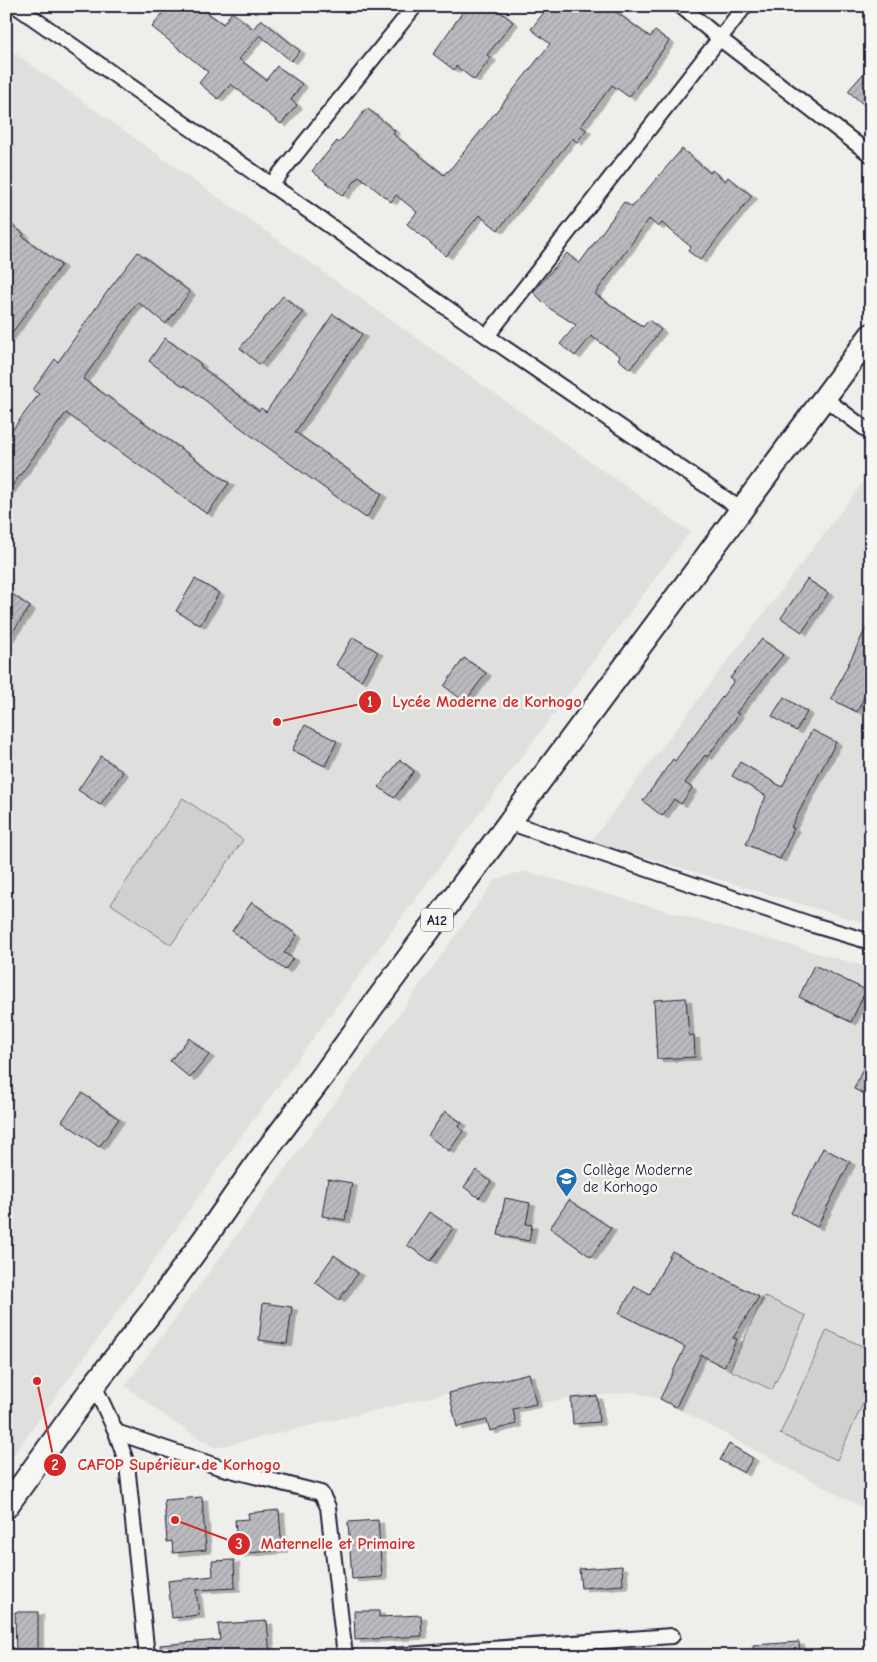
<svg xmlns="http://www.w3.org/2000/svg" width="877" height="1662" font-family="'Comic Neue',sans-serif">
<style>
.built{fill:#dfdfde}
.green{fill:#d0d0d1;stroke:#797986}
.building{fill:url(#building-hatch);stroke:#22223b;filter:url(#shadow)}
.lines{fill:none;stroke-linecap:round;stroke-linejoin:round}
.minor-casing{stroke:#22223b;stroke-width:18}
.primary-casing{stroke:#22223b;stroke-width:26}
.minor{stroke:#f6f6f2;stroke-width:14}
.primary{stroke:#f6f6f2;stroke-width:22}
.labels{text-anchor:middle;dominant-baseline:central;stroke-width:5;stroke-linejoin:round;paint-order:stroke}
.shield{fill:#f6f6f2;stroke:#626272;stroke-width:1}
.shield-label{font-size:14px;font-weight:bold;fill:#22223b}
.poi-label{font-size:15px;fill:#22223b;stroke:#f6f6f2;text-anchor:start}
.leader{fill:none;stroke:#d62828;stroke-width:2}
.callout-dot{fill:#d62828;stroke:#f6f6f2;stroke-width:2}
.mark-label{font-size:15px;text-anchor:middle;font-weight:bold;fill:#fff}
.callout-label{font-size:16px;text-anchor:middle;font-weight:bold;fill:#d62828;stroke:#f6f6f2;stroke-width:5;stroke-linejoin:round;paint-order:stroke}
</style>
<defs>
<pattern id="building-hatch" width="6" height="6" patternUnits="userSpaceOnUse" patternTransform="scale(1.25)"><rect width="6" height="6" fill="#bbbbbf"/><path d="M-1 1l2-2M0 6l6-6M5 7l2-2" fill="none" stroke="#a0a0a5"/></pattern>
<filter id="shadow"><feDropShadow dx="5.5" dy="3" stdDeviation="0" flood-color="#0004"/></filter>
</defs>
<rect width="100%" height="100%" fill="#eeeeeb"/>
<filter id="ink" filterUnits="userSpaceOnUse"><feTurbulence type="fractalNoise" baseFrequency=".02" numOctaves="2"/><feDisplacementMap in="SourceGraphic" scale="10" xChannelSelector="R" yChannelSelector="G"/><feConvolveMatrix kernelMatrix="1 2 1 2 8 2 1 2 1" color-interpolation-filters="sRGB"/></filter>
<g filter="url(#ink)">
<g class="built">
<polygon points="6,47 690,532 405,913 235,1145 128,1297 6,1465"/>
<polygon points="871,472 871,925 591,841"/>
<polygon points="524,871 871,968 871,1512 660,1399 634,1392 571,1398 536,1404 529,1374 215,1448 173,1422 125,1386 393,1023 495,880"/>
</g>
<g class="green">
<polygon points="183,798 243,840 171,945 111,904"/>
<polygon points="764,1296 806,1316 772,1390 730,1370"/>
<polygon points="827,1330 871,1350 871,1386 837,1460 780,1434"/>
</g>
<g class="building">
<polygon points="168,6 198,6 223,24 232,12 253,29 261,19 300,51 291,61 260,35 239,59 266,80 277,66 302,84 291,100 297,105 281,124 231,84 218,99 199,83 208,72 152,27"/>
<polygon points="467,6 493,6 513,22 487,55 491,58 474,80 456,66 454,70 433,54"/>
<polygon points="549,6 608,6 650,37 655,31 669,41 629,97 612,85 581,126 586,130 577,142 572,138 498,230 479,215 446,256 407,224 417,212 396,195 391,202 359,176 343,196 312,171 337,141 339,143 367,108 395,131 393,134 444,175 447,171 448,172 550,44 531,29"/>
<polygon points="871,65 871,111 848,91"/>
<polygon points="682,149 710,173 712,170 725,181 728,177 752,196 700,260 688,251 691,247 662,223 658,227 649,219 595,294 643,327 649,320 661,330 630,369 618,359 620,356 591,336 575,356 560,344 576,325 549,308 533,292 567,253 579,264 624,202 632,207"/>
<polygon points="6,221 24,234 22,236 61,265 6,341"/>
<polygon points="138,252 190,292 166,324 138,302 83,379 229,483 207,514 66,413 6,494 6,438 39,394 33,390 55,359 58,362 107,292"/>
<polygon points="283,296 303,313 260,365 240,348"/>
<polygon points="333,314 362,334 295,432 382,494 366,518 249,434 185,385 184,387 149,361 165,338 201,364 200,366 259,411 261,408 266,412"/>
<polygon points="195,579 219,593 200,625 176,611"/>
<polygon points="807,579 828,593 802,632 781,618"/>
<polygon points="6,590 30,607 6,641"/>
<polygon points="871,618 871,683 857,712 831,699"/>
<polygon points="353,637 378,652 361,680 336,665"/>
<polygon points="762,639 783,655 736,713 739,714 707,757 705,755 685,783 692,788 681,804 674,799 662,816 643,801 673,759 675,761 734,681 730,678"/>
<polygon points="464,658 486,673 465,702 444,686"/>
<polygon points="784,697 807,712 796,731 772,716"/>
<polygon points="305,725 337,741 325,766 292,750"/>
<polygon points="812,730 836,742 791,827 794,828 780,859 746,844 766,796 732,776 740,762 782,787"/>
<polygon points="101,756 123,772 100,805 78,790"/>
<polygon points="400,760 414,771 394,798 379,787"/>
<polygon points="252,902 297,935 284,953 293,958 285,970 232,931"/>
<polygon points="814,965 866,990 851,1022 799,997"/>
<polygon points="686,998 689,1036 694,1035 695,1057 657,1059 654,1000"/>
<polygon points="189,1038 209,1055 190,1078 170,1061"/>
<polygon points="871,1050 871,1097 854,1089"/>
<polygon points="82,1093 119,1119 99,1147 62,1121"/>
<polygon points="445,1111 462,1123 458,1127 463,1131 449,1151 428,1136"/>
<polygon points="823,1148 850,1162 817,1227 791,1213"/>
<polygon points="476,1170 491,1182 479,1198 464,1187"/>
<polygon points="328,1179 352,1183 345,1220 322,1216"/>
<polygon points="505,1198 530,1203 526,1224 532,1225 529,1241 498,1235"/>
<polygon points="569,1200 611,1228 591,1257 550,1228"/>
<polygon points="429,1212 453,1228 431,1261 407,1245"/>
<polygon points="672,1251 759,1297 733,1338 737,1339 724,1367 701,1355 676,1407 660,1399 685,1347 619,1313 635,1286 650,1294"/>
<polygon points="334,1255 358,1273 339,1300 315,1282"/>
<polygon points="263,1303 292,1307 287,1344 259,1340"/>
<polygon points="529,1373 536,1404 513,1409 516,1424 490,1431 487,1420 457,1427 449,1393"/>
<polygon points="597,1396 599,1422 573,1424 571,1398"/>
<polygon points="729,1444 753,1458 744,1473 720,1460"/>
<polygon points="202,1497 206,1550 173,1553 172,1541 167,1542 164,1500"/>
<polygon points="279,1510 282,1550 238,1554 235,1520 249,1519 248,1513"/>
<polygon points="378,1520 382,1577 352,1579 348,1522"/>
<polygon points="234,1560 235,1588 196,1590 199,1615 172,1618 168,1581 213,1576 212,1561"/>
<polygon points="622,1566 623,1585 581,1588 579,1569"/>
<polygon points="354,1611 379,1611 379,1617 421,1615 422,1636 355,1640"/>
<polygon points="15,1612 38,1612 38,1656 16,1656"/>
<polygon points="267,1621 270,1656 161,1656 160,1645 220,1640 218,1624"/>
<polygon points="799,1642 800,1656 753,1656 753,1645"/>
</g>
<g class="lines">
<defs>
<g id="minor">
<polyline points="16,6 487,336 742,510"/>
<polyline points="681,6 719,38 871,155"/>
<polyline points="271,185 415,6"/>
<polyline points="487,336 745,6"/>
<polyline points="824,398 871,433"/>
<polyline points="508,822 810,924 871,942"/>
<polyline points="94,1385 116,1432 127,1464 147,1656"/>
<polyline points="116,1432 219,1467 321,1493 328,1507 345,1656"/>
<polyline points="392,1656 672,1636"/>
</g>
<polyline id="primary" points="6,1507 94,1385 152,1311 210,1231 258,1162 325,1073 372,1007 871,335"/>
</defs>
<use href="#minor" class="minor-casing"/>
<use href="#primary" class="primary-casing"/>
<use href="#minor" class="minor"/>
<use href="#primary" class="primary"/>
</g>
</g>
<defs>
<symbol id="school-pin" viewBox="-11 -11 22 30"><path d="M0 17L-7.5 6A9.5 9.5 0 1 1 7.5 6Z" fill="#1f6fb2" stroke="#f6f6f2"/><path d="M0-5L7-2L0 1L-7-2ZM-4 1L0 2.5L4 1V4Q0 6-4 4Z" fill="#fff"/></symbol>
</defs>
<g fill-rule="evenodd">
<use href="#school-pin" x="554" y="1166" width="25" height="34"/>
</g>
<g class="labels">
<rect class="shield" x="421" y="908.5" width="32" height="23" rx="4"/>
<g class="shield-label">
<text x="437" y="920">A12</text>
</g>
<g class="poi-label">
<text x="583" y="1170">Collège Moderne<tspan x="583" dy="17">de Korhogo</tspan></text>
</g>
</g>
<path class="leader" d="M277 722L370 702M37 1381L55 1465M175 1520L239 1544"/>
<g class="callout-dot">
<circle cx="277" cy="722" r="5"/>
<circle cx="37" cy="1381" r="5"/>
<circle cx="175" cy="1520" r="5"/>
<circle cx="370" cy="702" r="12"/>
<circle cx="55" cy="1465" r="12"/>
<circle cx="239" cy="1544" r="12"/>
</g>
<g class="mark-label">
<text x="370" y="707">1</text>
<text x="55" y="1470">2</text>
<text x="239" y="1549">3</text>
</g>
<g class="callout-label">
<text x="487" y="707">Lycée Moderne de Korhogo</text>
<text x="179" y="1470">CAFOP Supérieur de Korhogo</text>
<text x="338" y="1549">Maternelle et Primaire</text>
</g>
<rect width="877" height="1662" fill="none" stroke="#f6f6f2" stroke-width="25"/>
<rect x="12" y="12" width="852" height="1637" fill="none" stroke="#22223b" stroke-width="2" filter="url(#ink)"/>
</svg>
